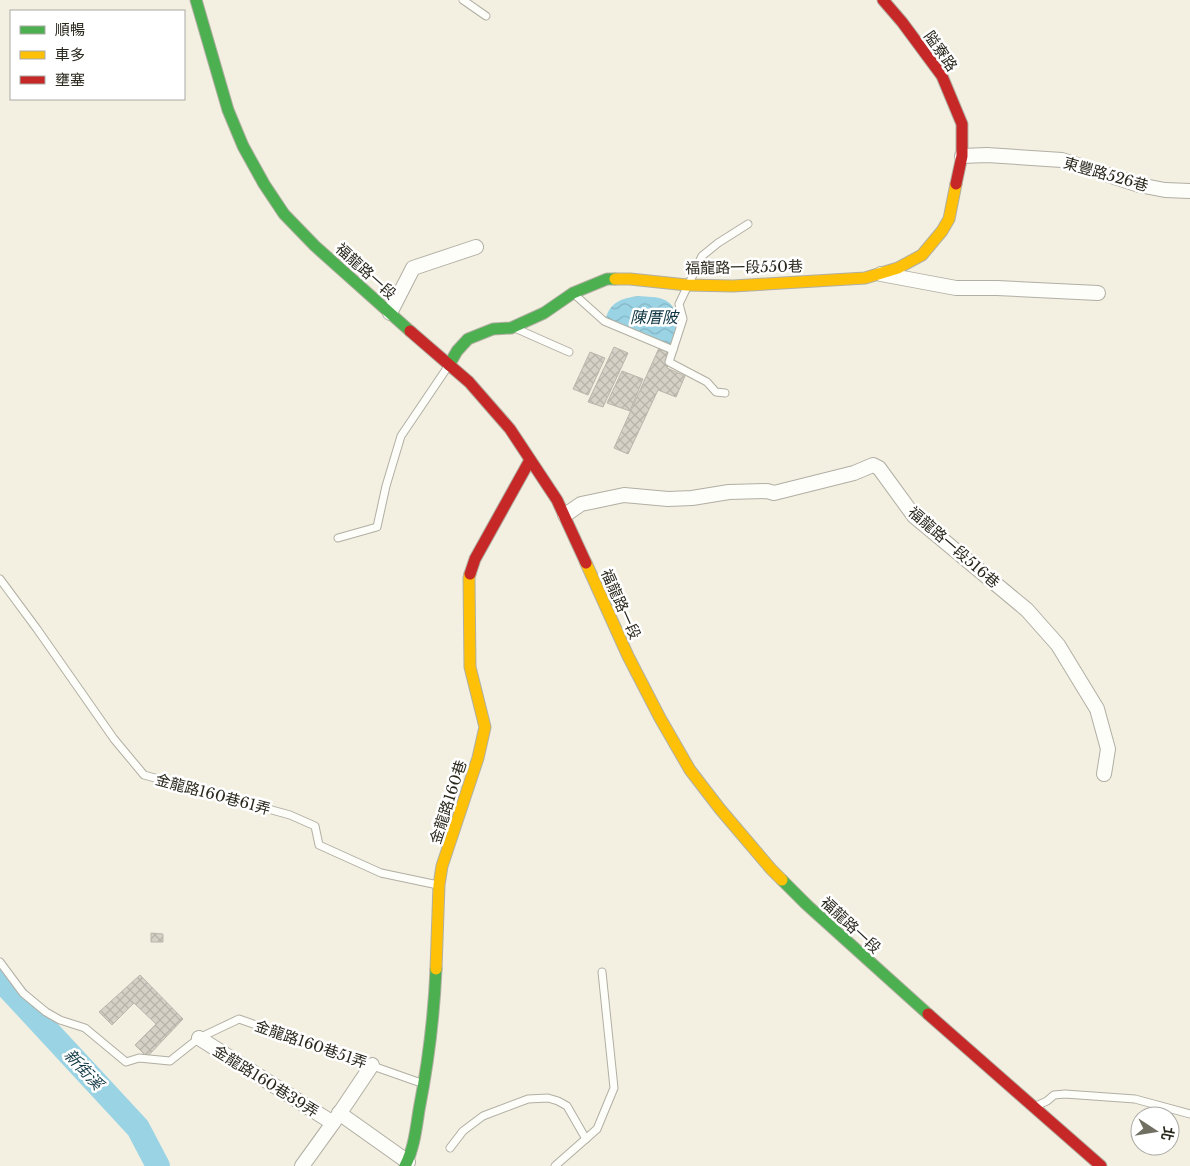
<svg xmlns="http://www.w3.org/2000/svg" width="1190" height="1166" font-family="'Libre Baskerville','Noto Sans TC',serif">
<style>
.water{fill:url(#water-waves)}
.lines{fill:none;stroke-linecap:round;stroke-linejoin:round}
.river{stroke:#9ad3e4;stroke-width:24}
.building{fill:url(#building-cross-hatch);stroke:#bbb5ab}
.lane-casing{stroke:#b1afa3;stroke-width:9}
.street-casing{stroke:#b1afa3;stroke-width:16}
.fast-casing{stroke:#b1afa3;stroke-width:13}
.slow-casing{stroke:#b1afa3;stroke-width:13}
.jam-casing{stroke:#b1afa3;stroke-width:13}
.lane{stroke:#fdfdfa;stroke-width:7}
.street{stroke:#fdfdfa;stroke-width:14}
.fast{stroke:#4caf50;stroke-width:11}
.slow{stroke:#ffc107;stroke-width:11}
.jam{stroke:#c62828;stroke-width:11}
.labels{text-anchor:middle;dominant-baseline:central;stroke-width:5;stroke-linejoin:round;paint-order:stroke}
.street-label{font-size:15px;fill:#2b291e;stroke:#fff}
.water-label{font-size:16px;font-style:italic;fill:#0d3441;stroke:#fff}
</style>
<defs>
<pattern id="water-waves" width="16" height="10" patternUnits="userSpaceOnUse" patternTransform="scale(1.25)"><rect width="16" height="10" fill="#9ad3e4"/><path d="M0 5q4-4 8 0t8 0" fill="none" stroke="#85b5c3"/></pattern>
<pattern id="building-cross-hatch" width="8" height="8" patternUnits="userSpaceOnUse" patternTransform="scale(1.25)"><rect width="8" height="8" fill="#d6d1c6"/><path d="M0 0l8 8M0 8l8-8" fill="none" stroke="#b8b3aa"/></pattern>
</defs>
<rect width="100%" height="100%" fill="#f3f0e1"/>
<path class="water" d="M638,296c10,1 18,0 27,4 16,8 15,33 5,45l-64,-27c4,-16 17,-20 32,-22z"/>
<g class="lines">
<polyline class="river" points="0,979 138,1128 158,1166"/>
</g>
<g class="building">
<polygon points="614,347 628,353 603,407 588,402"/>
<polygon points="659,348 673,353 667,368 685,376 676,397 658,390 628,454 614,448"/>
<polygon points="590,352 605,358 588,395 573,389"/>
<polygon points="622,371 643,379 630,411 607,403"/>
<polygon points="151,933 163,934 163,942 151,942"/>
<polygon points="140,975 183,1019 147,1057 135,1045 156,1024 134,1003 112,1025 99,1012"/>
</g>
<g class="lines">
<defs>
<g id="lane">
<polyline points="463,0 486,16"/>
<polyline points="575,295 604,321 673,350"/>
<polyline points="517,329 569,352"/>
<polyline points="725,393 716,392 707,382 669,362 683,319 679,304 702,256 718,243 748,224"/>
<polyline points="338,538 377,527 386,486 401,436 449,365"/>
<polyline points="0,579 37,629 114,739 144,775 290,815 315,826 319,845 381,873 438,885"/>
<polyline points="0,962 23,993 46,1012 60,1020 85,1028 126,1062 139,1058 170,1061 199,1038 239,1019 424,1084"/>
<polyline points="1036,1106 1047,1101 1054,1095 1065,1094 1135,1099 1190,1114"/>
<polyline points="450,1148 463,1131 483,1116 528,1099 548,1098 558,1101 567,1106 586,1139"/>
<polyline points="555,1166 597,1129 614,1088 602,972"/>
</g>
<g id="street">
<polyline points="962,156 987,155 1062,160 1139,185 1165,190 1190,191"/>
<polyline points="881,274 956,288 997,288 1098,293"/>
<polyline points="390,313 413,268 476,247"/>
<polyline points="565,515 581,504 624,495 668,499 692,498 729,492 767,491 774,493 854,473 873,465 879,468 914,516 1027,610 1058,645 1097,709 1108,749 1104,774"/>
<polyline points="199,1038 333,1123"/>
<polyline points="339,1113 408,1162"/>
<polyline points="302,1166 333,1123 372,1065"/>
</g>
<g id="fast">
<polyline points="196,0 228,110 243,146 264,184 284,214 315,246 410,331"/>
<polyline points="449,365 457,351 468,339 493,329 511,328 544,313 573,293 607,279 615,279"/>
<polyline points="782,880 807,905 928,1014"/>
<path d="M405,1166c9,-17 11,-37 14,-56 9,-46 15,-94 17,-141"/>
</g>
<g id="slow">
<polyline points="615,279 630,279 687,285 733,286 865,278 898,268 922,255 942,231 949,219 956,184"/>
<polyline points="586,563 628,656 660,718 690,770 720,809 771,869 782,880"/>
<polyline points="436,969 439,885 442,866 478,758 485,727 470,667 469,578 470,574"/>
</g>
<g id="jam">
<polyline points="883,0 902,22 942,76 962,124 962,156 956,184"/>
<polyline points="410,331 469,382 510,429 557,500 586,563"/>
<polyline points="470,574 475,559 530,460"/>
<polyline points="928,1014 1101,1166"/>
</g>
</defs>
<use href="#lane" class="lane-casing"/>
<use href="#street" class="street-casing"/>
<use href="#fast" class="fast-casing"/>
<use href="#slow" class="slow-casing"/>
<use href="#jam" class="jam-casing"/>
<use href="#lane" class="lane"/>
<use href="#street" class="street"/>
<use href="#fast" class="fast"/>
<use href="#slow" class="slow"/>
<use href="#jam" class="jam"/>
</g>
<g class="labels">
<g class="street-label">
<text transform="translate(941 51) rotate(55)">隘寮路</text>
<text transform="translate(1106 174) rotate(16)">東豐路526巷</text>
<text transform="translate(744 267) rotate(-1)">福龍路一段550巷</text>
<text transform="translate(366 271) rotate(42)">福龍路一段</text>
<text transform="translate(954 547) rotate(41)">福龍路一段516巷</text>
<text transform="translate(621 604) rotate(66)">福龍路一段</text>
<text transform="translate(213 794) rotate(15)">金龍路160巷61弄</text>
<text transform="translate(448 802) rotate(-72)">金龍路160巷</text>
<text transform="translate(851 925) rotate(43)">福龍路一段</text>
<text transform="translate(311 1044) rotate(19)">金龍路160巷51弄</text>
<text transform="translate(266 1081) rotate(32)">金龍路160巷39弄</text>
</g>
<g class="water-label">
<text x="654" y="317">陳厝陂</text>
<text transform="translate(84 1069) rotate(47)">新街溪</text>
</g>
</g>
<rect x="10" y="10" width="175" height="90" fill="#ffffff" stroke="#aaa9a5"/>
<rect x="20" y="26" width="25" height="8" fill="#4caf50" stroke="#aaa9a5"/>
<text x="55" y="35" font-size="15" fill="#2b291e">順暢</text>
<rect x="20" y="51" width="25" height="8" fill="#ffc107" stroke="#aaa9a5"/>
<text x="55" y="60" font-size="15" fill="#2b291e">車多</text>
<rect x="20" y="76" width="25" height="8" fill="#c62828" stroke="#aaa9a5"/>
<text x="55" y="85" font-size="15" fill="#2b291e">壅塞</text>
<g transform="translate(1155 1131) rotate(102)"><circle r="24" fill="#ffffff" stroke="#aaa9a5"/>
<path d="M0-4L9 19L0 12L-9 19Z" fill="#716f62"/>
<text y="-8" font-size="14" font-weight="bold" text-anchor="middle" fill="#2b291e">北</text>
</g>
</svg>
